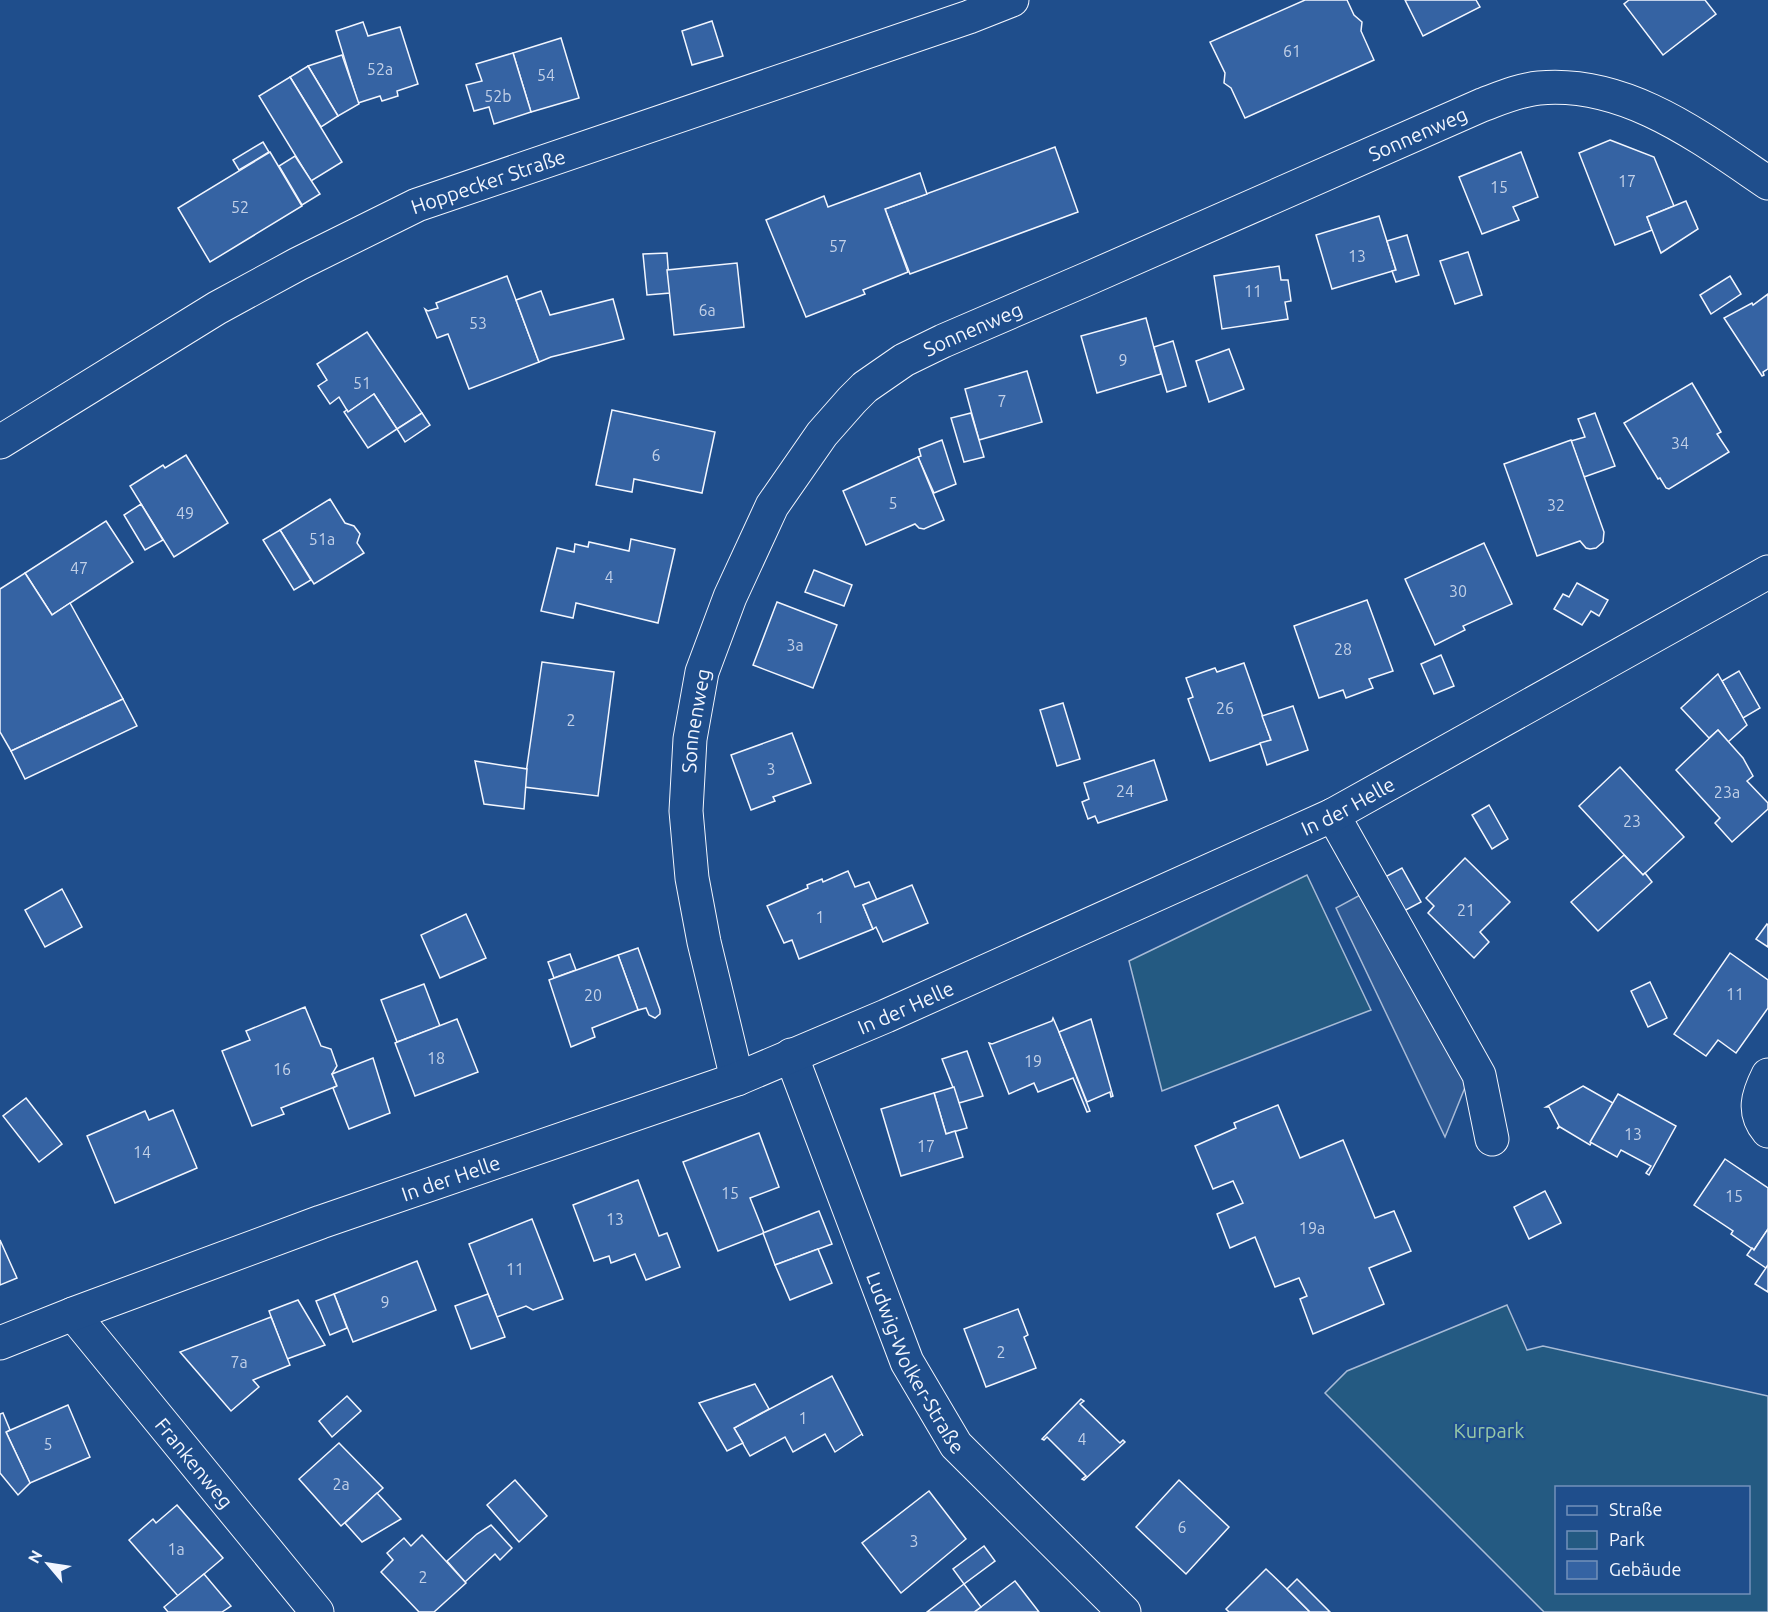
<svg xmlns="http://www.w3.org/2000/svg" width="1768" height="1612" font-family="Ubuntu,sans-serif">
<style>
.green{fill:#245a82;stroke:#a8bbd7;stroke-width:1.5;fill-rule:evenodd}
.parking{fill:#305b95;stroke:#a8bbd7;stroke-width:1.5}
.building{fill:#3563a3;stroke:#f2f6ff;stroke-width:1.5}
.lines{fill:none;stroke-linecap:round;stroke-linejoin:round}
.minor-casing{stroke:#f2f6ff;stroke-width:35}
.minor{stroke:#1f4e8c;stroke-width:33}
.labels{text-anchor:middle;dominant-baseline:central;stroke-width:4.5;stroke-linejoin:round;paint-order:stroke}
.number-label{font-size:16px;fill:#c3d1e8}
.street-label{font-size:20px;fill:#f2f6ff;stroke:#1f4e8c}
.park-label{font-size:20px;fill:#97c8a6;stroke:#1f4e8c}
</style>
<rect width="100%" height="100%" fill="#1f4e8c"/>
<g class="green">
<polygon points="1307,875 1371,1010 1162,1091 1129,961"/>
<path d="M1507,1305l20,45 16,-4 225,50v216h-224l-219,-219 22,-22zM1556,1488h192v104h-192z"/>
</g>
<polygon class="parking" points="1362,894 1468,1080 1445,1137 1336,908"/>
<g class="building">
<polygon points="1305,0 1347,0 1354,15 1362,22 1361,31 1374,60 1245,118 1231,88 1224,83 1225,73 1210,42"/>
<polygon points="1405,0 1476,0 1480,7 1423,36"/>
<polygon points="1629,0 1705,0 1716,14 1663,55 1624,4"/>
<polygon points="712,21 723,56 692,65 682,31"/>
<polygon points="363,22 368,36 400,27 418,84 397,91 398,96 382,101 380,96 358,103 336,31"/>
<polygon points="561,38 579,98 531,112 513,53"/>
<polygon points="513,53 531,112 494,124 489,107 474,111 466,85 482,81 476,64"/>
<polygon points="342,55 359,104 338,116 308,66"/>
<polygon points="308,66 338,116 321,127 290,77"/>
<polygon points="290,77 342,162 311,181 259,96"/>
<polygon points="1610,140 1654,157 1674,206 1647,217 1652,230 1615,245 1579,153"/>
<polygon points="263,142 269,152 239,170 233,160"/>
<polygon points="1055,147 1078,212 910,274 885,209"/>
<polygon points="270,152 302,206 210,262 178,208"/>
<polygon points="1521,152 1538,197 1513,207 1519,220 1482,234 1459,177"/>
<polygon points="295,156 320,194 302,205 279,166"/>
<polygon points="920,173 927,194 885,209 908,272 863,290 865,294 806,317 766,220 824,196 828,207"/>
<polygon points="1686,201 1698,229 1661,253 1647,217"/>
<polygon points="1379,216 1396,270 1332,289 1316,235"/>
<polygon points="1407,235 1419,275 1396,282 1392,271 1396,270 1387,241"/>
<polygon points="1468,252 1482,295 1455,304 1440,261"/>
<polygon points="667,253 670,293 647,295 643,254"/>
<polygon points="737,263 744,327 674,335 667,270"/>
<polygon points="1279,266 1281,280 1288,280 1291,301 1285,302 1288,319 1222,329 1214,276"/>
<polygon points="507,276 539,362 469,389 448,334 437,338 425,309 428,311 438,308 436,303"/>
<polygon points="1730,276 1741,294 1711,314 1700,295"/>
<polygon points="541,291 550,315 613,299 624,339 551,357 539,362 516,300"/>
<polygon points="1768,294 1768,369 1763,372 1764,375 1762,376 1724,318 1752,303 1753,305"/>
<polygon points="1146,318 1161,374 1097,393 1081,336"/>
<polygon points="367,332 422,413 397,429 374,394 348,412 339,397 330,404 318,386 327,380 317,364"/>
<polygon points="1173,341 1186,386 1167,392 1154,347"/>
<polygon points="1229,349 1244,389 1209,402 1196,361"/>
<polygon points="1027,371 1042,422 979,440 965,389"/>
<polygon points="1692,383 1721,432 1717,434 1729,452 1669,489 1666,488 1660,478 1658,479 1624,423"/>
<polygon points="374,394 397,429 368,448 344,412 347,410 348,412"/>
<polygon points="612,410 715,432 702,493 634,479 632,492 596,485"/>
<polygon points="422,413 430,425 405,442 397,429"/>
<polygon points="971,413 984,457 964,462 951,418"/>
<polygon points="1595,413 1615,466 1584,477 1571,441 1585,437 1578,419"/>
<polygon points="942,440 956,484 934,493 918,457 921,456 919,449"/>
<polygon points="1571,440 1604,532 1603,542 1596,548 1590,549 1586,548 1580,541 1537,556 1504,464"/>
<polygon points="186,455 228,523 174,557 130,486 163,465 165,468"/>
<polygon points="918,457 944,520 924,529 919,528 915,524 866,545 843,491"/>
<polygon points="330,499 345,523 354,526 360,534 357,543 364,553 314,584 280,530"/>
<polygon points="141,504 163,540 145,550 124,515"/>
<polygon points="106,521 133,562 52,615 25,573"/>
<polygon points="280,530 311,580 294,590 263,540"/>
<polygon points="631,539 675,549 658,623 576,603 573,618 541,611 557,548 574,552 575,544 588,547 589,542 629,551"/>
<polygon points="1484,543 1512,604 1463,626 1465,630 1435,645 1405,579"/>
<polygon points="814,570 852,585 844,606 805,592"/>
<polygon points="25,573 52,615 70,603 123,699 11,751 0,732 0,589"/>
<polygon points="1577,583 1608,600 1599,616 1591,611 1582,625 1554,609 1563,594 1569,597"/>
<polygon points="1367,600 1393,671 1369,679 1373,688 1346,698 1343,690 1319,698 1294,626"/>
<polygon points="777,602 837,625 813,688 753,665"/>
<polygon points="1441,655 1454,686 1434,694 1421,664"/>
<polygon points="542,662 614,672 598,796 524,787"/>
<polygon points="1244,663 1271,740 1210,761 1188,699 1193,697 1186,678 1215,668 1217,672"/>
<polygon points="1739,671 1760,708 1743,718 1722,681"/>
<polygon points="1718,674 1747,725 1728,742 1718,730 1709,738 1681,708"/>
<polygon points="123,699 137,726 25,779 11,751"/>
<polygon points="1063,703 1080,759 1057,766 1040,710"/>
<polygon points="1293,706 1308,750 1267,765 1260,743 1271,740 1262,716"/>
<polygon points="1718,730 1743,758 1753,776 1747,781 1768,803 1768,809 1732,842 1715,823 1720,818 1676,770"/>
<polygon points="792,733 811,783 773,797 775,801 751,810 731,755"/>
<polygon points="1154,760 1167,800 1098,823 1095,816 1088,819 1082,802 1089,799 1084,783"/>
<polygon points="475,761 527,769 524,809 484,804"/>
<polygon points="1620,767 1684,837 1643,875 1579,806"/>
<polygon points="1489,805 1508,839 1492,849 1472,815"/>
<polygon points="1624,855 1643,875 1645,873 1652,882 1598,931 1571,902"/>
<polygon points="1465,858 1510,902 1480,932 1489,942 1474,958 1428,913 1434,906 1426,898"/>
<polygon points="1402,868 1421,902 1404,911 1385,877"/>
<polygon points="848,871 855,887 869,882 877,900 863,905 873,929 799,959 792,940 784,943 767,906 808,888 807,885 822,879 823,882"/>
<polygon points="912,885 928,923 883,942 876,927 873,929 863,905"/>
<polygon points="62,889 82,927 45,947 25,910"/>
<polygon points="466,914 486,958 440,978 421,935"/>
<polygon points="1767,924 1768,925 1768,947 1756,939"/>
<polygon points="638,948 660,1010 660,1014 655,1018 649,1015 646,1008 638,1010 618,955"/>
<polygon points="1730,953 1768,980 1768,1008 1736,1053 1718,1040 1706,1056 1674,1034"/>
<polygon points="570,954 576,970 554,978 548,962"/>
<polygon points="618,955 638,1010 592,1028 595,1037 571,1047 549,980"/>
<polygon points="1650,982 1667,1018 1648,1027 1631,991"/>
<polygon points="424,984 440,1026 397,1042 381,1000"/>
<polygon points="305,1007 321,1046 331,1049 337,1066 332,1074 337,1086 281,1108 284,1114 252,1126 222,1051 250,1040 246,1031"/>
<polygon points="1053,1018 1059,1032 1090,1111 1087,1112 1073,1078 1038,1092 1034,1083 1009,1094 989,1043 992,1044 1052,1021"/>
<polygon points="457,1019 478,1072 415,1096 395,1043"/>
<polygon points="1091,1019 1113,1096 1111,1097 1110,1092 1087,1102 1059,1032"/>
<polygon points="967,1051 983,1096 959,1103 942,1059"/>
<polygon points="373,1058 390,1113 349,1129 333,1088 337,1086 332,1074"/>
<polygon points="1583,1086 1613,1103 1590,1145 1560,1127 1557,1129 1559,1126 1549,1107 1546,1107"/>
<polygon points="954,1087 967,1128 946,1134 934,1093"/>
<polygon points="934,1093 946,1134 955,1131 963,1157 901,1176 881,1109"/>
<polygon points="1618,1094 1676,1126 1649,1175 1646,1173 1651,1166 1621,1150 1617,1157 1590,1142"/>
<polygon points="26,1098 62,1144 39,1162 3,1116"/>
<polygon points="1278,1105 1300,1158 1343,1140 1375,1218 1394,1211 1411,1251 1369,1268 1384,1304 1313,1334 1300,1299 1307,1296 1299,1278 1275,1287 1255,1237 1230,1248 1217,1214 1243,1203 1233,1181 1213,1189 1195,1146 1236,1128 1234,1123"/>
<polygon points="173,1110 197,1168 115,1203 87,1136 145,1111 149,1120"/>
<polygon points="759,1133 779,1187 750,1198 764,1233 718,1251 683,1162"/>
<polygon points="1725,1159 1768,1188 1768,1229 1754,1250 1731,1234 1733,1231 1694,1205"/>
<polygon points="638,1180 659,1236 667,1233 680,1267 646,1280 635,1254 611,1263 609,1256 594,1261 573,1205"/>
<polygon points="1545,1191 1561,1223 1529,1239 1514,1207"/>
<polygon points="819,1211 832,1244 775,1265 763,1233"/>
<polygon points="532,1219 563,1299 533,1310 526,1306 497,1317 469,1244"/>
<polygon points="1768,1229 1768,1265 1766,1268 1747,1255 1752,1248 1754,1250"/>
<polygon points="0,1240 17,1278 0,1285"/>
<polygon points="818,1249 832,1283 790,1300 775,1265"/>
<polygon points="417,1261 436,1310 353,1342 334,1294"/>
<polygon points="1768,1265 1768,1292 1755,1284"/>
<polygon points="334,1294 347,1328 330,1335 316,1301"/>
<polygon points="488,1294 505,1337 471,1349 455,1306"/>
<polygon points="298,1300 325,1345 287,1359 269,1311"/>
<polygon points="1018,1309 1028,1335 1024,1337 1036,1368 986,1387 964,1329"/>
<polygon points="271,1317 290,1365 253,1380 259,1387 231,1411 180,1352"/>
<polygon points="832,1376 863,1436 862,1434 835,1452 825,1434 793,1452 785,1437 750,1456 734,1428"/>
<polygon points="755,1384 769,1409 734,1428 743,1443 727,1451 699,1403"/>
<polygon points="347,1396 361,1411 332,1437 319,1421"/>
<polygon points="1081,1399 1084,1401 1080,1404 1120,1443 1123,1440 1125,1442 1084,1480 1082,1479 1086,1476 1047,1437 1044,1440 1042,1439"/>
<polygon points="68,1405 90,1457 30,1483 6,1432"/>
<polygon points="3,1413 10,1430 6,1432 30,1483 18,1495 0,1473 0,1414"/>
<polygon points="339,1443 383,1488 341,1526 299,1479"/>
<polygon points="515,1480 547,1516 519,1542 487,1505"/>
<polygon points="1179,1480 1229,1527 1186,1574 1136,1527"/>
<polygon points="929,1491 966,1539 901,1593 862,1543"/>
<polygon points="377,1493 401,1519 362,1542 345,1523"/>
<polygon points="177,1505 223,1558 178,1596 129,1540 153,1519 156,1523"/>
<polygon points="491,1525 512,1548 500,1560 495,1554 465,1582 447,1561 477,1534"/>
<polygon points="422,1535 466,1583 434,1612 419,1612 381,1572 393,1560 387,1553 404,1538 411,1546"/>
<polygon points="984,1546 995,1561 964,1584 953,1569"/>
<polygon points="1266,1569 1287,1589 1310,1612 1229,1612 1226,1609"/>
<polygon points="204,1574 231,1606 222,1612 168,1612 164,1607"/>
<polygon points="1297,1579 1330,1612 1310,1612 1287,1589"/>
<polygon points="1015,1581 1039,1612 974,1612 981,1607"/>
<polygon points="964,1584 981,1607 974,1612 927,1612"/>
</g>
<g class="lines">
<defs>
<g id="minor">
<path id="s1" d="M0,442l217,-134 81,-44 119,-59 552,-188 43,-17"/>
<polyline points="1333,815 1479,1075 1492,1139"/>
<path id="s2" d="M791,1055l116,307 49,83 168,167"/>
<path d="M1768,1075c-10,20 -16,37 0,56"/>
<path id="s3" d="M737,1079l-33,-137 -12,-64 -6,-67 4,-72 12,-67 28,-75 42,-91 50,-72 30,-34 13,-13 39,-27 39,-19 144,-62 395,-174c19,-7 37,-15 57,-17 87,-8 161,49 229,95"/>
<path id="s4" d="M73,1314l244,298"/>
<path id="s5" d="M0,1343l73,-29 248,-92 416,-143 149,-63 447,-201 435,-243"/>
</g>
</defs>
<use href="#minor" class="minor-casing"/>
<use href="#minor" class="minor"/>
</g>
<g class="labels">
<g class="number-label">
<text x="1292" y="51">61</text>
<text x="380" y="69">52a</text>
<text x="546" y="75">54</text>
<text x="498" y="96">52b</text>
<text x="1627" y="181">17</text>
<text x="1499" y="187">15</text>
<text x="240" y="207">52</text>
<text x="838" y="246">57</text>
<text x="1357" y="256">13</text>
<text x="1253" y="291">11</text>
<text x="707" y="310">6a</text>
<text x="478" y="323">53</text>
<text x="1123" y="360">9</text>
<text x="362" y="383">51</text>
<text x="1002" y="401">7</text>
<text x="1680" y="443">34</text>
<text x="656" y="455">6</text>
<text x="893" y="503">5</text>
<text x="1556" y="505">32</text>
<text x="185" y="513">49</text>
<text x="322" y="539">51a</text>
<text x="79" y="568">47</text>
<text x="609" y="577">4</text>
<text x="1458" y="591">30</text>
<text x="795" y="645">3a</text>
<text x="1343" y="649">28</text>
<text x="1225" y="708">26</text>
<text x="571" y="720">2</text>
<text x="771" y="769">3</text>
<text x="1125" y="791">24</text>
<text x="1727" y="792">23a</text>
<text x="1632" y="821">23</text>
<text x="1466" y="910">21</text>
<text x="820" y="917">1</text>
<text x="1735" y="994">11</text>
<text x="593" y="995">20</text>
<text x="436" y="1058">18</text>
<text x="1033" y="1061">19</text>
<text x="282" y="1069">16</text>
<text x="1633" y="1134">13</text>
<text x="926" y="1146">17</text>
<text x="142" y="1152">14</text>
<text x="730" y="1193">15</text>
<text x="1734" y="1196">15</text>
<text x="615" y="1219">13</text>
<text x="1312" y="1228">19a</text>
<text x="515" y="1269">11</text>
<text x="385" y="1302">9</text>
<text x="1001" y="1352">2</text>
<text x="239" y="1362">7a</text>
<text x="803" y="1418">1</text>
<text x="1082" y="1439">4</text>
<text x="48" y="1444">5</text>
<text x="341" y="1484">2a</text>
<text x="1182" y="1527">6</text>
<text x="914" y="1541">3</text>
<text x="176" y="1549">1a</text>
<text x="423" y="1577">2</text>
</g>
<g class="street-label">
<text stroke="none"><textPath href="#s3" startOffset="1354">Sonnenweg</textPath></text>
<text stroke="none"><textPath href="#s1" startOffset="555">Hoppecker Straße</textPath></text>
<text stroke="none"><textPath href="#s3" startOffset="868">Sonnenweg</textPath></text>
<text stroke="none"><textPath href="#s3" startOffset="364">Sonnenweg</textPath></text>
<text stroke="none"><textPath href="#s5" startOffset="1452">In der Helle</textPath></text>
<text stroke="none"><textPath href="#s5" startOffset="966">In der Helle</textPath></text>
<text stroke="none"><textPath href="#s5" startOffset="480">In der Helle</textPath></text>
<text stroke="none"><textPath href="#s2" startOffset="332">Ludwig-Wolker-Straße</textPath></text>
<text stroke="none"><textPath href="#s4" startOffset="192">Frankenweg</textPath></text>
</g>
<g class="park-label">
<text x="1489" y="1430">Kurpark</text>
</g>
</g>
<rect x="1555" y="1486" width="195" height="108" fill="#1f4e8c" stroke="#7391ba" stroke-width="1.5"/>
<rect x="1567" y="1506" width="30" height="9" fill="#1f4e8c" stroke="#7391ba" stroke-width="1.5"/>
<text x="1609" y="1516" font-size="18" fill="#f2f6ff">Straße</text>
<rect x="1567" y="1531" width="30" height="18" fill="#245a82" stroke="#7391ba" stroke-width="1.5"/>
<text x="1609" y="1546" font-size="18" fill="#f2f6ff">Park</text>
<rect x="1567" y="1561" width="30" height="18" fill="#3563a3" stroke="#7391ba" stroke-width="1.5"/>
<text x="1609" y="1576" font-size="18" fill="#f2f6ff">Gebäude</text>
<g transform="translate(48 1564) rotate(299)" stroke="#1f4e8c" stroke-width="4.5" paint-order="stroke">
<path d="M0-4.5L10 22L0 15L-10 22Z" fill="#f2f6ff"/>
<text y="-9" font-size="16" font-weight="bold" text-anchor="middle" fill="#f2f6ff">N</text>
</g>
</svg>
